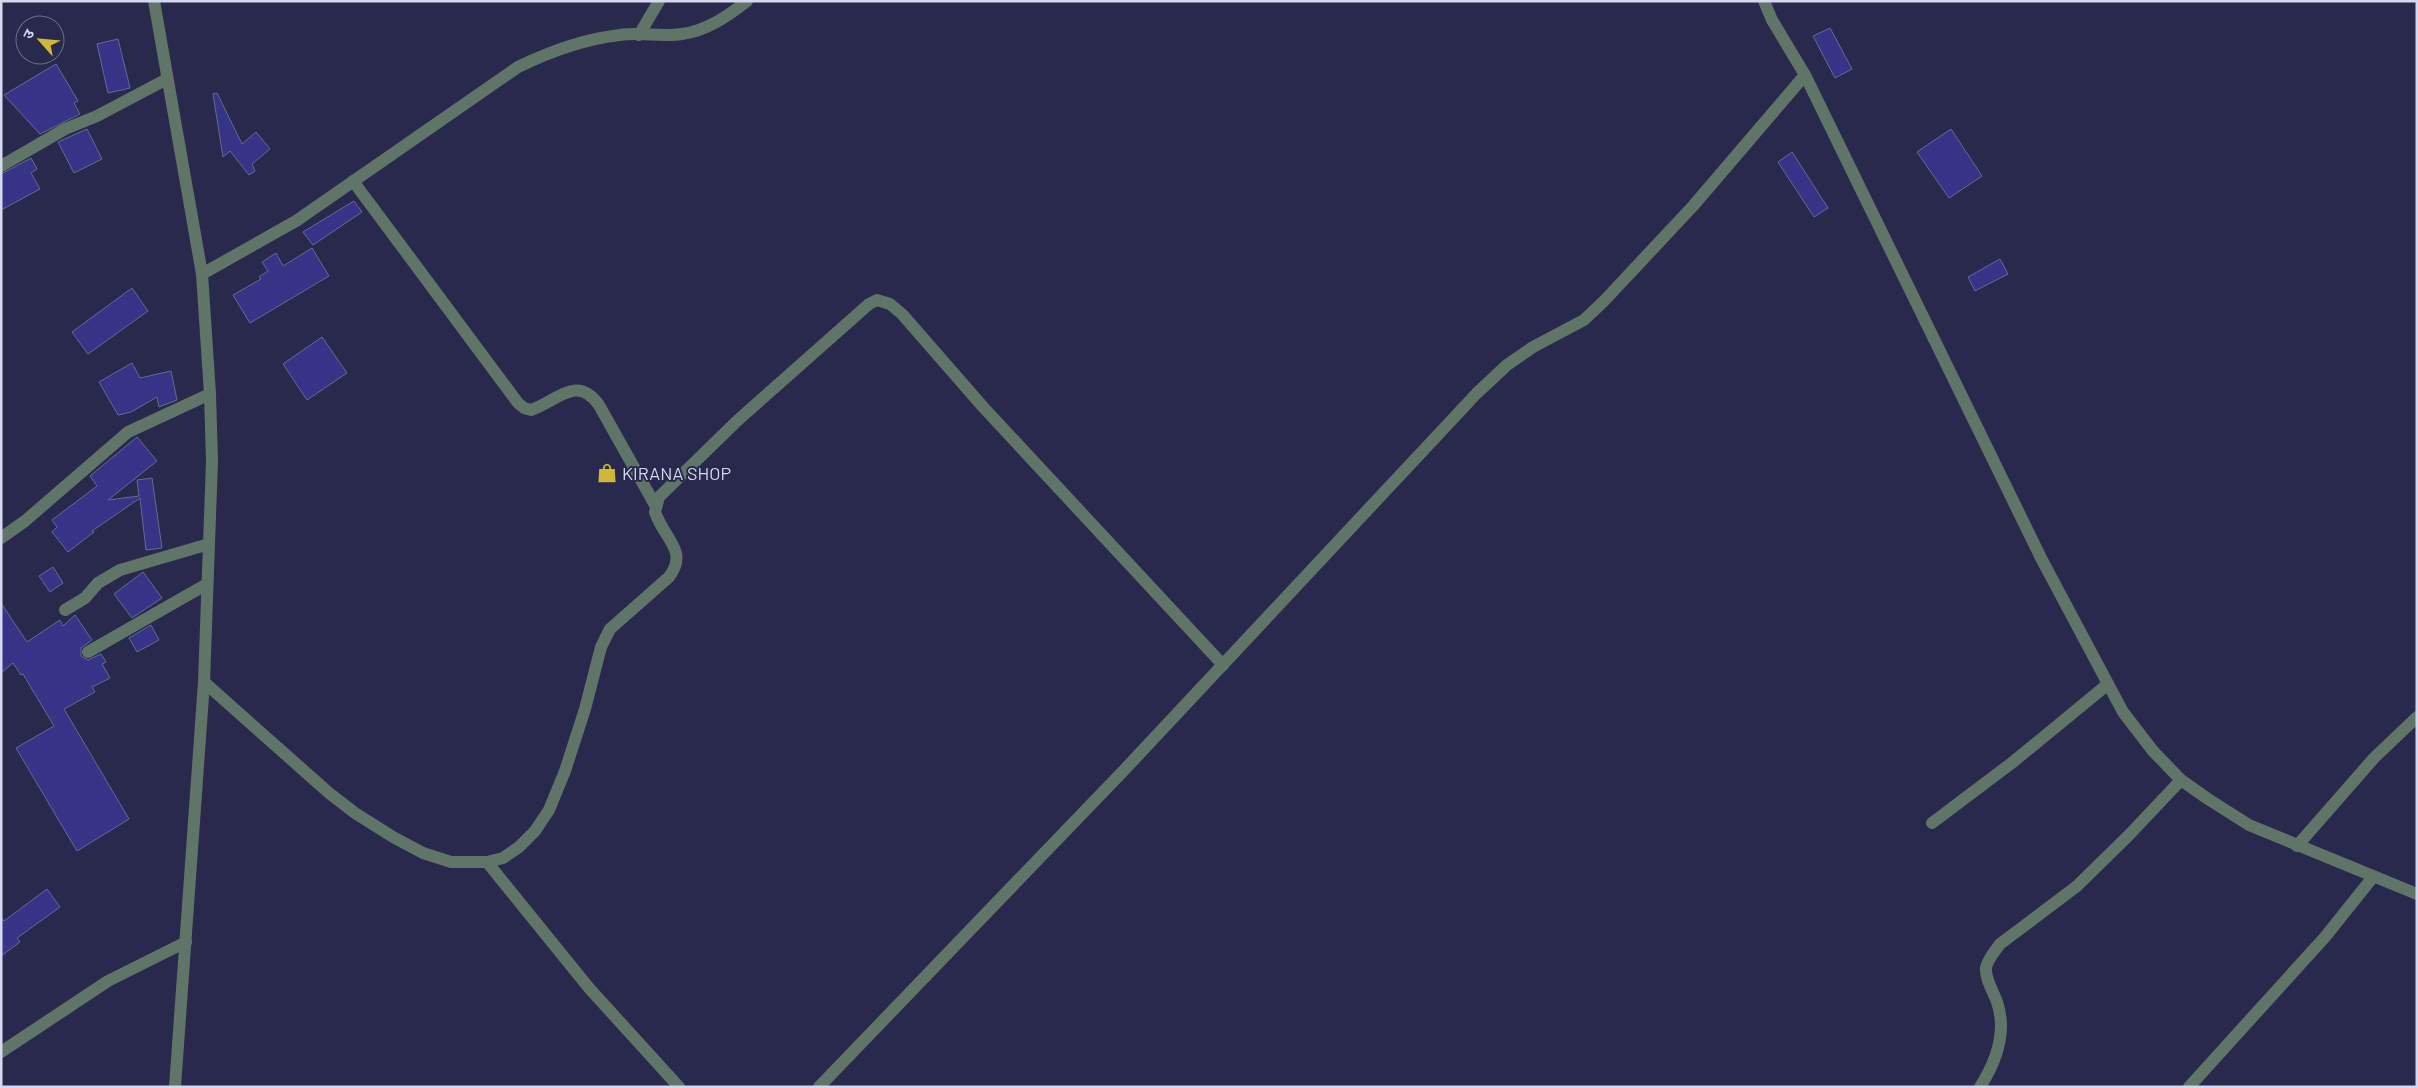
<svg xmlns="http://www.w3.org/2000/svg" width="2418" height="1088" font-family="Barlow,'Noto Sans Devanagari',sans-serif">
<style>
.building{fill:#373386;stroke:#666a93}
.lines{fill:none;stroke-linecap:round;stroke-linejoin:round}
.minor{stroke:#607468;stroke-width:12}
.labels{text-anchor:middle;dominant-baseline:central;stroke-width:4;stroke-linejoin:round;paint-order:stroke}
.poi-label{font-size:18px;fill:#d5d8f0;stroke:#28294d;text-anchor:start}
</style>
<rect width="100%" height="100%" fill="#28294d"/>
<g class="building">
<polygon points="1830,28 1852,69 1835,78 1813,36"/>
<polygon points="118,39 130,88 108,93 97,44"/>
<polygon points="56,64 78,101 74,103 80,114 40,134 4,95"/>
<polygon points="217,93 242,144 256,132 270,149 252,164 255,171 249,175 230,151 223,157 213,94"/>
<polygon points="87,129 102,159 74,173 58,142"/>
<polygon points="1951,129 1982,176 1949,198 1917,152"/>
<polygon points="1792,152 1828,208 1814,217 1778,162"/>
<polygon points="31,158 37,169 31,173 40,189 1,210 1,174"/>
<polygon points="354,201 362,212 313,245 303,232"/>
<polygon points="312,248 329,276 250,323 233,295 261,279 259,277 268,271 262,262 276,253 283,266"/>
<polygon points="2000,259 2008,274 1975,291 1968,277"/>
<polygon points="132,288 148,311 88,354 72,332"/>
<polygon points="322,337 347,373 307,400 283,364"/>
<polygon points="132,363 140,378 171,371 177,400 159,407 157,397 131,412 118,415 99,382"/>
<polygon points="137,437 157,461 108,500 139,496 137,480 152,478 162,548 146,550 140,498 92,531 94,532 68,552 52,532 57,527 52,520 97,486 90,476"/>
<polygon points="53,567 63,583 50,592 39,576"/>
<polygon points="143,572 162,598 132,618 114,594"/>
<polygon points="1,603 27,642 60,620 63,626 75,615 92,640 81,648 81,656 88,660 101,654 106,662 102,664 110,678 92,687 95,692 64,709 129,819 77,851 16,748 54,726 23,674 21,675 13,663 1,673"/>
<polygon points="151,625 159,640 137,652 129,638"/>
<polygon points="47,889 60,907 17,938 20,942 1,956 1,917 4,921"/>
</g>
<g class="lines">
<g class="minor">
<polyline points="154,1 202,274 210,394 212,461 204,682 175,1087"/>
<polyline points="1764,1 1772,20 1805,75 2041,558 2123,712 2153,751 2181,780 2208,799 2249,825 2417,894"/>
<polyline points="639,35 659,1"/>
<polyline points="1,166 65,129 97,116 167,79"/>
<path d="M353,181l165,222 6,5 7,2c26,-9 46,-36 68,-5l56,100"/>
<path d="M202,274l94,-53 222,-154c33,-16 65,-28 102,-32 20,-3 42,2 62,-1 24,-3 46,-18 65,-33"/>
<polyline points="1,538 25,521 128,432 210,394"/>
<polyline points="65,610 85,598 98,583 120,570 209,544"/>
<polyline points="88,652 207,584"/>
<path d="M204,682l125,111 26,20 38,24 30,16 28,9h36l16,-4 16,-11 16,-16 14,-21 16,-39 20,-62 16,-62 9,-18 59,-52c20,-26 -5,-38 -14,-65l4,-15 78,-76 132,-117 8,-4 13,4 12,10 82,94 239,257"/>
<polyline points="1932,823 2013,762 2108,684"/>
<polyline points="2297,846 2374,758 2417,717"/>
<polyline points="487,862 589,988 679,1087"/>
<polyline points="1,1052 108,981 186,942"/>
<polyline points="819,1087 1128,766 1477,393 1507,365 1533,347 1584,320 1604,301 1693,206 1805,75"/>
<path d="M1980,1087c16,-25 27,-56 17,-85 -4,-11 -12,-23 -11,-34 1,-8 9,-17 14,-24l77,-58 52,-51 52,-55"/>
<polyline points="2189,1087 2325,937 2373,877"/>
</g>
</g>
<defs>
<symbol id="shop-bare" viewBox="-9 -9 18 18"><path d="M-5-2.5h2.3a2.7 3.5 0 0 1 5.4 0H5L5.5 6h-11ZM-1.5-2.5h3a1.5 2.3 0 0 0-3 0Z" fill="#ceb838" stroke="#28294d" stroke-width="2.5" paint-order="stroke"/></symbol>
</defs>
<g fill-rule="evenodd">
<use href="#shop-bare" x="593" y="459" width="28" height="28"/>
</g>
<g class="labels">
<g class="poi-label">
<text x="622" y="473">KIRANA SHOP</text>
</g>
</g>
<rect width="2418" height="1088" fill="none" stroke="#d5d8f0" stroke-width="5"/>
<g transform="translate(40 40) rotate(297)"><circle r="24" fill="#28294d" stroke="#6d6f8e"/>
<path d="M0-4L9 19L0 12L-9 19Z" fill="#ceb838"/>
<text y="-8" font-size="14" font-weight="bold" text-anchor="middle" fill="#d5d8f0">उ</text>
</g>
</svg>
